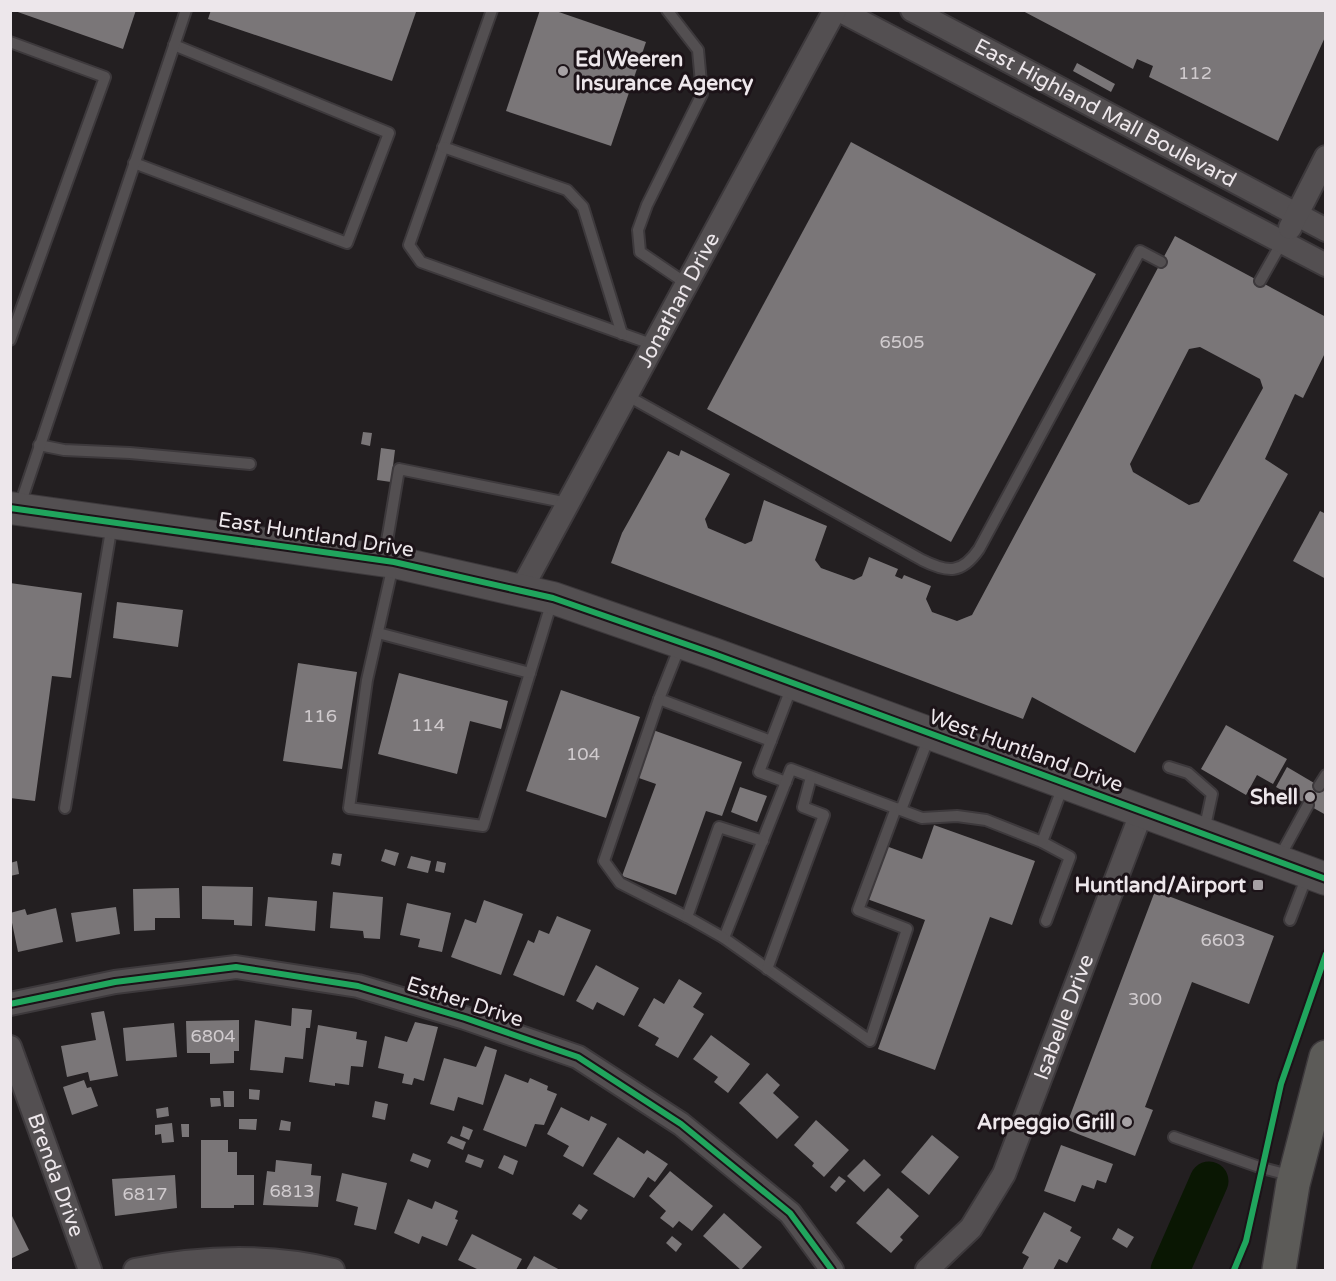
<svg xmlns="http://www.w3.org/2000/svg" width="1336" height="1281" font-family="'Varela Round',sans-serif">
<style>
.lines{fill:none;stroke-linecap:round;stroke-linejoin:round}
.river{stroke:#0a1703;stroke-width:39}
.building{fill:#7a7678;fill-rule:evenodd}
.lane-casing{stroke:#3d393c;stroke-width:14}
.street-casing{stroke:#3d393c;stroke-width:26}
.secondary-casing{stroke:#3d393c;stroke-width:34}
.primary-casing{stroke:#3d393c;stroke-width:36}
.lane{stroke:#534f51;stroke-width:10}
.street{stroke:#534f51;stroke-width:22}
.secondary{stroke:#534f51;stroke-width:32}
.primary{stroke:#5c5b58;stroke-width:33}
.cycleway-casing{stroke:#1c1318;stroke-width:10}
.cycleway{stroke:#20a55d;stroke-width:6}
.poi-dot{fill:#a6a1a4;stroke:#1c1318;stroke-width:2}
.labels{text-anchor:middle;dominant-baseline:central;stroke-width:6;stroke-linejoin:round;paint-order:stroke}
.number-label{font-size:18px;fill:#d0cbce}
.poi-label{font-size:21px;font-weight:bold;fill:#ede7eb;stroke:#1c1318;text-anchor:end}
.street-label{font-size:21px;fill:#ede7eb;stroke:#1c1318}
</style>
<rect width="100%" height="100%" fill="#231f21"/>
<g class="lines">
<polyline class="river" points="1170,1270 1209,1181"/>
</g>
<g class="building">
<polygon points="12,10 136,10 123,49"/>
<polygon points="211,10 410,10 416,12 392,81 208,19"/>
<polygon points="540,10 553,10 646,42 611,146 506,111"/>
<polygon points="1021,10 1326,10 1326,35 1278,141 1149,77 1153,66 1137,59 1133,69"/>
<polygon points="1077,63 1115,84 1111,92 1073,71"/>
<polygon points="851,142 1096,274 951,542 707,409"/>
<path d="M1175,236l151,81v34l-23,47 -8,-4 -30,65 23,15 -153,279 -103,-56 -9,22 -412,-156 11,-30 46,-82 11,5 2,-6 49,24 -25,45 3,9 37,16 7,-3 12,-41 63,26 -12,34 6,8 33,12 8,-4 7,-19 29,12 -3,7 7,3 2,-4 27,11 -5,13 6,13 25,9 15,-6zM1200,347l60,32 3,9 -64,114 -10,3 -56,-33 -3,-8 59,-115z"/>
<polygon points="363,432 372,433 370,446 361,444"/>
<polygon points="381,448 395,450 391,482 377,480"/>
<polygon points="1320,511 1326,514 1326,579 1293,561"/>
<polygon points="10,583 82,593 71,678 52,676 35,801 10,798"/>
<polygon points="117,602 183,610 178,647 113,638"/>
<polygon points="298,663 357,672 342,769 283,761"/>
<polygon points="399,673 508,701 501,729 470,721 457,774 378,754"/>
<polygon points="561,690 640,717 606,818 526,791"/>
<polygon points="1226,725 1287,759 1273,784 1257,775 1246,795 1201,769"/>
<polygon points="653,730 742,762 722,816 706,811 676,895 622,876 656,784 636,777"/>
<polygon points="1287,767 1326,790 1326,815 1276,787"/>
<polygon points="740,787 767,796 757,822 731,812"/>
<polygon points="934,825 1035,861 1012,925 990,917 935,1070 878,1049 925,920 867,899 886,846 922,859"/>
<polygon points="385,849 399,853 395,866 381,861"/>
<polygon points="333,853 342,854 340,866 331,864"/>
<polygon points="411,856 431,861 428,873 407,868"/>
<polygon points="17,861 19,874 10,876 10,863"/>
<polygon points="437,861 446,863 444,873 435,871"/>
<polygon points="202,886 253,887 252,926 234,925 234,920 202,919"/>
<polygon points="179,888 180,918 155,918 155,930 134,931 133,889"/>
<polygon points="1155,891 1274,936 1249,1004 1192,982 1145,1107 1153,1110 1135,1156 1065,1129"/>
<polygon points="333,892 383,897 380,939 364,938 363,931 330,928"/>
<polygon points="268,897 317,901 315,931 265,926"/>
<polygon points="484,900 523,914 501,975 451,957 465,919 476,923"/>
<polygon points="407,903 451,913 442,952 418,947 420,939 400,935"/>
<polygon points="116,907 120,934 76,942 71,913"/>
<polygon points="56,908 63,942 18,952 10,913 25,909 27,915"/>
<polygon points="557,916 591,930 564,996 513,975 528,940 534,943 539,930 549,934"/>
<polygon points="596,965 639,988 624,1016 597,1002 593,1010 576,1001"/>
<polygon points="679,979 702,993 693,1007 704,1014 678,1058 655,1045 659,1038 638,1026 654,998 664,1004"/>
<polygon points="292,1008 312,1010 310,1028 306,1028 303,1059 285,1057 283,1073 250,1070 255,1020 291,1026"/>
<polygon points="104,1011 118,1076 90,1081 88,1072 67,1077 61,1046 96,1040 91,1013"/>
<polygon points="239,1020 239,1051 234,1051 234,1063 210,1064 210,1053 187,1053 186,1021"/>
<polygon points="415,1022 438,1027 424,1081 414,1078 412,1085 402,1083 404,1074 378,1068 385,1036 407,1042"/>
<polygon points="174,1023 177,1057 126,1061 123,1028"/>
<polygon points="318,1025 357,1032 356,1039 367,1041 363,1067 351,1066 349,1085 335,1083 335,1086 309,1082"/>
<polygon points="711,1035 750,1064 728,1093 714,1082 718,1077 693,1059"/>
<polygon points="485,1046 497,1050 483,1105 458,1097 454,1111 430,1104 444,1058 476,1067"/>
<polygon points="767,1073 780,1085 773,1093 799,1117 777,1139 739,1103"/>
<polygon points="505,1074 528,1083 530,1078 548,1086 547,1090 557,1094 544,1125 535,1124 526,1147 483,1130"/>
<polygon points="84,1080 87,1088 91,1087 98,1106 72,1115 63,1087"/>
<polygon points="249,1089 260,1090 259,1100 249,1099"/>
<polygon points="223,1091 234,1091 234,1107 224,1107"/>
<polygon points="210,1098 220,1098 221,1106 211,1107"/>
<polygon points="375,1101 388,1104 385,1120 372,1117"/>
<polygon points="168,1107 169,1116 157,1118 156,1109"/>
<polygon points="561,1107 589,1121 591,1116 607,1124 583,1167 563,1156 569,1146 547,1134"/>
<polygon points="239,1119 257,1119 256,1130 239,1129"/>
<polygon points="281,1120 291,1122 290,1131 279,1130"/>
<polygon points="816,1120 849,1150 824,1177 812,1166 814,1163 794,1145"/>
<polygon points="172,1123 174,1142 162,1143 161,1134 155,1135 155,1125"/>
<polygon points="181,1124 189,1124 189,1137 182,1137"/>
<polygon points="463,1126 473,1130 469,1140 460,1136"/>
<polygon points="932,1135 959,1157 929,1195 901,1172"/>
<polygon points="451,1136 466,1142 463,1150 447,1143"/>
<polygon points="618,1137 644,1154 647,1150 668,1164 655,1182 648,1177 634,1198 593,1174"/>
<polygon points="201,1140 228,1140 228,1152 237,1152 237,1175 254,1175 254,1205 234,1205 234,1208 201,1208"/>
<polygon points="1061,1145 1113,1164 1106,1183 1097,1180 1094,1189 1082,1185 1075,1202 1044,1191"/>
<polygon points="413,1153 431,1160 428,1168 410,1161"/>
<polygon points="468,1154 484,1160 481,1168 465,1162"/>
<polygon points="504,1155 518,1161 513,1175 498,1168"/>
<polygon points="864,1159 881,1175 864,1192 847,1176"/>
<polygon points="276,1160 312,1164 311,1175 321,1176 318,1207 263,1205 267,1171 275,1172"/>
<polygon points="670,1171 713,1206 692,1231 679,1221 673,1228 660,1218 666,1211 649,1196"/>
<polygon points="342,1173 387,1183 376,1230 354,1225 358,1207 336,1201"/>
<polygon points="175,1175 177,1208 115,1216 112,1179"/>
<polygon points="839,1176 846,1181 836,1192 830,1187"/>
<polygon points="888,1188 919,1216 900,1237 903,1240 891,1253 856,1223"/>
<polygon points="408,1199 432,1209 435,1201 458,1211 455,1219 458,1220 447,1246 422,1236 419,1244 394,1233"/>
<polygon points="579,1204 588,1210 581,1220 572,1214"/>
<polygon points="10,1212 29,1250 10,1259"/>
<polygon points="1044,1212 1072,1227 1070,1231 1081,1237 1067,1263 1059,1259 1053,1270 1022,1270 1029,1257 1022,1253"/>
<polygon points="724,1213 762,1247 741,1270 703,1236"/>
<polygon points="1118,1228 1134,1237 1127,1248 1112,1239"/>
<polygon points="472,1234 522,1259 516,1270 479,1270 458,1260"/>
<polygon points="672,1236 682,1244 676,1252 666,1243"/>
<polygon points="534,1256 560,1270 526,1270"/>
</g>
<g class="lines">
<defs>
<g id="lane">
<polyline points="492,10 409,245 421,262 654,345"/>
<polyline points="667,10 698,50 702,94 647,205 638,230 640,252 687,284"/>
<polyline points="10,42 105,77 10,340"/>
<polyline points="443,147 567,190 583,207 622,334"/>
<polyline points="134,163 347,243 389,133 174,45"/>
<polyline points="1260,281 1282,242"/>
<path d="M626,395l296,165c26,13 40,14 57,-11l161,-298 21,11"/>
<polyline points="39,445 64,450 130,453 250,464"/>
<polyline points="20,505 186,10"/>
<polyline points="384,559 399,469 568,503"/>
<polyline points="393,565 367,680 349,808 483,826 552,601"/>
<polyline points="378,633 530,673"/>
<polyline points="680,646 659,699 771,741"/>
<polyline points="659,699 604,861 620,883 687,917"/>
<polyline points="1169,767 1188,773 1212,794 1204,831"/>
<polyline points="786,782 759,772 792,686"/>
<polyline points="1319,786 1326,775"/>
<polyline points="65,808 112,524"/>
<polyline points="896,808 858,910 907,929 870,1041 724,938 791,769 922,818 957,816 986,820 1042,842 1070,857 1046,921"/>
<polyline points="901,810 929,737"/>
<polyline points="1042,842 1063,786"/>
<polyline points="1278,860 1308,805"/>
<polyline points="1290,920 1307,876"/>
<polyline points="724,938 687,917 719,827 763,841"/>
<polyline points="767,969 824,815 803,807 811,777"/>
<polyline points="1174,1137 1262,1168 1293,1176"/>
</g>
<g id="street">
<polyline points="839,10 1326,265"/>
<path id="s1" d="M912,10l414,220"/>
<polyline points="1290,228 1326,157"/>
<path id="s2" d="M521,590l314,-580"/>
<polyline points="10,1004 115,982 236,967 358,986 465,1018 578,1057 681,1124 790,1213 832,1270"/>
<path id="s3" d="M10,1047l80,223"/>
<path d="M135,1270c64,-13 133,-16 198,0"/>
<path id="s4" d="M927,1270l44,-42 33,-54 138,-363"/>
</g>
<polyline id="secondary" points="10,508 394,562 553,598 714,654 1326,879"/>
<polyline id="primary" points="1279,1270 1293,1184 1326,1057"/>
</defs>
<use href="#lane" class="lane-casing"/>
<use href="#street" class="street-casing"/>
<use href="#secondary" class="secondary-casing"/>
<use href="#primary" class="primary-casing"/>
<use href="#lane" class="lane"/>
<use href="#street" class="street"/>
<use href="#secondary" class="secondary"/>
<use href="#primary" class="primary"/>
<defs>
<g id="cycleway">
<polyline points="10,508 394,562 553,598 714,654 1326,879"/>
<polyline points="10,1004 115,982 236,967 358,986 465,1018 578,1057 681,1124 790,1213 832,1270"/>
<polyline points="1234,1270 1246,1241 1281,1084 1326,954"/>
</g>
</defs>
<use href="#cycleway" class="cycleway-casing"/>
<use href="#cycleway" class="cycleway"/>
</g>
<g class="poi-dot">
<circle cx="563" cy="71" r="6"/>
<circle cx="1310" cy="797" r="6"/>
<rect x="1252" y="879" width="12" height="12" rx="3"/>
<circle cx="1127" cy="1122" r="6"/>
</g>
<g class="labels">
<g class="number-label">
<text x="1195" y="73">112</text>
<text x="902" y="342">6505</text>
<text x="320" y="716">116</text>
<text x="428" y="725">114</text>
<text x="583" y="754">104</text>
<text x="1223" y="940">6603</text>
<text x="1145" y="999">300</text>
<text x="213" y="1036">6804</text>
<text x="292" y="1191">6813</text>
<text x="145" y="1194">6817</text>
</g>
<g class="poi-label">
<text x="575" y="59" text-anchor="start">Ed Weeren<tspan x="575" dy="24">Insurance Agency</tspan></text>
<text x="1298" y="797">Shell</text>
<text x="1246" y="885">Huntland/Airport</text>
<text x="1115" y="1122">Arpeggio Grill</text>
</g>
<g class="street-label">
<text stroke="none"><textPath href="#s1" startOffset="219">East Highland Mall Boulevard</textPath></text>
<text stroke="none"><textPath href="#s2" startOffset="330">Jonathan Drive</textPath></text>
<text transform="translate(316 535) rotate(9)">East Huntland Drive</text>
<text transform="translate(1026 751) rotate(20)">West Huntland Drive</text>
<text transform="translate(465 1002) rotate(18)">Esther Drive</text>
<text stroke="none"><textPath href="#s4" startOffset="292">Isabelle Drive</textPath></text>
<text stroke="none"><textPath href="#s3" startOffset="136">Brenda Drive</textPath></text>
</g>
</g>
<rect width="1336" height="1281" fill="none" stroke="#ede7eb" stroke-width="24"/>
</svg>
